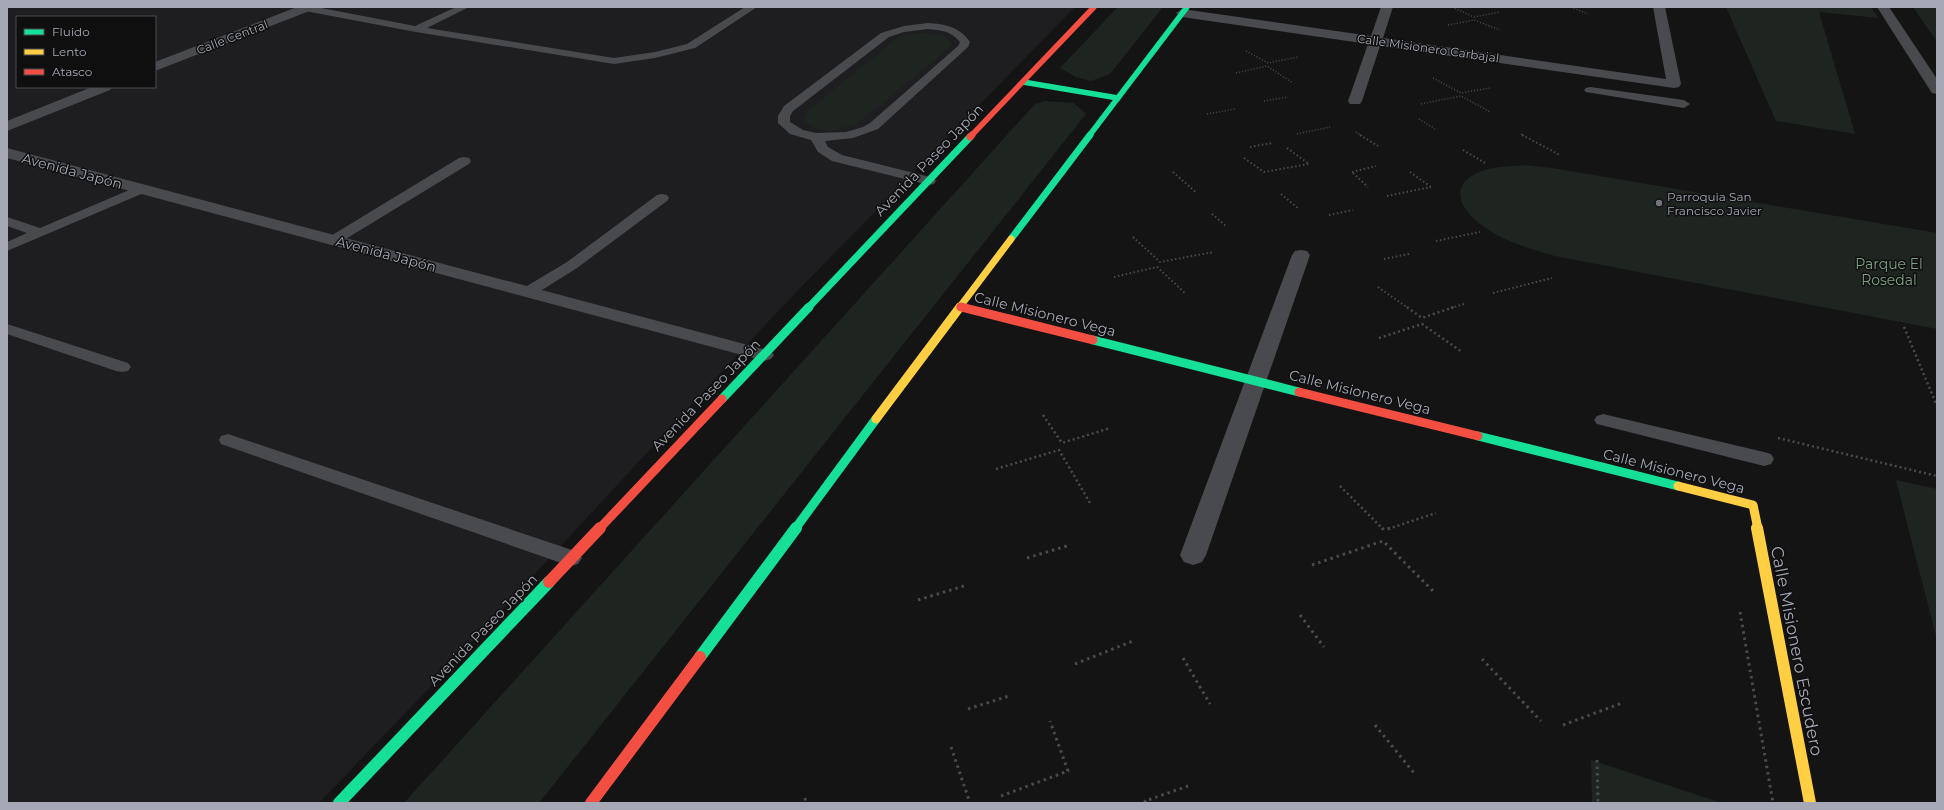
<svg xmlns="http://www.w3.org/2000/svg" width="1944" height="810" font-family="Montserrat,sans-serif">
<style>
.built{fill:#1e1e20;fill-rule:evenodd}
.green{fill:#1e2520}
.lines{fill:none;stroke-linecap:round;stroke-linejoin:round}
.path-far3{stroke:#4a4b4f;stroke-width:1.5;stroke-dasharray:1 2;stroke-linecap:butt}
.path-far2{stroke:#4a4b4f;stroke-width:2;stroke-dasharray:1.5 2.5;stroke-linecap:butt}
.path-far1{stroke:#4a4b4f;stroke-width:2.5;stroke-dasharray:2 3;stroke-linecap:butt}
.path{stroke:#4a4b4f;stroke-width:3;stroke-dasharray:2.5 4;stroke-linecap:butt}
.lane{fill:#494a4d;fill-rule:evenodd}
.street{fill:#494a4d;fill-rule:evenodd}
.fast-far3{stroke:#16e098;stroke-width:5.5}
.fast-far2{stroke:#16e098;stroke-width:7}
.fast-far1{stroke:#16e098;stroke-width:9}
.fast{stroke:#16e098;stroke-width:12}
.slow-far2{stroke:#ffcf43;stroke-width:7}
.slow-far1{stroke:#ffcf43;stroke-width:9}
.slow{stroke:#ffcf43;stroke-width:12}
.jam-far3{stroke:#f24e42;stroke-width:5.5}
.jam-far2{stroke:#f24e42;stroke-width:7}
.jam-far1{stroke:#f24e42;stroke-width:9}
.jam{stroke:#f24e42;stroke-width:12}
.poi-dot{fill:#73757d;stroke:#0f0f10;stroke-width:1.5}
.labels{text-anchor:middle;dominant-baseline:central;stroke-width:3;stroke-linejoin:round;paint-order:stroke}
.far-street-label{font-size:12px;fill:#a6a9b5;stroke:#0f0f10}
.far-poi-label{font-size:12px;fill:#a6a9b5;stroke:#0f0f10;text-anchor:start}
.street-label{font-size:14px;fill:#a6a9b5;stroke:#0f0f10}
.park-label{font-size:14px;fill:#7da084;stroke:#0f0f10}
.near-street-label{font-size:17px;fill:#a6a9b5;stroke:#0f0f10}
</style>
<rect width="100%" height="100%" fill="#141415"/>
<path class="built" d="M7,7h1068l-296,303 -344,372 -116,121h-312zM17,17h138v70h-138z"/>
<g class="green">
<polygon points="1118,7 1163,7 1110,74 1091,81 1076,77 1060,68"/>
<polygon points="1726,7 1871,7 1879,18 1819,12 1855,134 1776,121"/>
<polygon points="1913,7 1937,7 1937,42"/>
<polygon points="921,33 943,35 952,45 855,125 830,131 818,129 803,120 807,112 900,36"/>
<polygon points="1045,101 1074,103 1086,114 539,803 404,803 1035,104"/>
<path d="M1525,165l27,3 385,65v96l-382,-73c-27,-8 -54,-15 -76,-33 -35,-28 -17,-52 22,-56 8,-1 16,-1 24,-2z"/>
<polygon points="1896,480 1937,489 1937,640"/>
<polygon points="1591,760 1722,803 1592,803"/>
</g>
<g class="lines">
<g class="path-far3">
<polyline points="1452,7 1474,17 1500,12"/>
<polyline points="1518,7 1521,7"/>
<polyline points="1571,7 1588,14"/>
<polyline points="1448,25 1474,20 1500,30"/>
<polyline points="1246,51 1268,63 1298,57"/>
<polyline points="1236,73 1267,66 1293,83"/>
<polyline points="1433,78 1461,93 1490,88"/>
<polyline points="1264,101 1288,97"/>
<polyline points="1421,104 1461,96 1490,112"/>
<polyline points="1207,114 1235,109"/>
<polyline points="1419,119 1435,129"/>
<polyline points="1356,132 1362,136"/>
<polyline points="1297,134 1330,127"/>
<polyline points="1521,134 1524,136"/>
</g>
<g class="path-far2">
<polyline points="1360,135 1378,146"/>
<polyline points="1522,135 1560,155"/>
<polyline points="1250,147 1272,143"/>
<polyline points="1287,148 1309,164"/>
<polyline points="1463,150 1487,164"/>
<polyline points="1244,158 1264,172 1309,164"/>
<polyline points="1173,172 1197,193"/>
<polyline points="1352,172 1376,166"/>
<polyline points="1410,172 1431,187"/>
<polyline points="1353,173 1368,187"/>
<polyline points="1281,194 1299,209"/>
<polyline points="1387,196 1431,187"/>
<polyline points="1212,214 1226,226"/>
<polyline points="1329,215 1353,210"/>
<polyline points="1133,237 1160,262 1214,252"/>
<polyline points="1436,241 1480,232"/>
<polyline points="1384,259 1409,254"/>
<polyline points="1114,277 1157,267 1185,293"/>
<polyline points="1378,287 1408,308"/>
<polyline points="1493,293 1552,278"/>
<polyline points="1451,308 1464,304"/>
</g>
<g class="path-far1">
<polyline points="1407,307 1422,318 1454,307"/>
<polyline points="1904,327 1937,406"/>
<polyline points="1379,338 1422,324 1462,352"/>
<polyline points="1043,415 1062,443 1110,428"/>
<polyline points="1778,438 1937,476"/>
<polyline points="996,469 1059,450 1090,503"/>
<polyline points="1340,486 1383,529"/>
<polyline points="1388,529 1436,513"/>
</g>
<g class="path">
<polyline points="1382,528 1384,530 1391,528"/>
<polyline points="1027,558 1070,545"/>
<polyline points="1312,565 1383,541 1433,591"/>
<polyline points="918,600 967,585"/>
<polyline points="1740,612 1773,803"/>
<polyline points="1300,615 1324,647"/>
<polyline points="1183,658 1210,704"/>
<polyline points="1482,659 1541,721"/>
<polyline points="1075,664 1133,641"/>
<polyline points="968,709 1009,696"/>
<polyline points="1375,725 1414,773"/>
<polyline points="1563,725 1622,703"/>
<polyline points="951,747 970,803"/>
<polyline points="1597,760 1598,803"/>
<polyline points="1001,796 1068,771 1050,721"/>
<polyline points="805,798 806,803"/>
<polyline points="1146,803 1145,801 1188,786"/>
</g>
<g class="lane">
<polygon points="301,7 316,7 415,26 456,7 469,7 427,28 614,58 655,52 687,44 745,7 757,7 695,48 655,58 614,64 416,32 305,11 301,10"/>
<path d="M928,23c17,1 32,4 42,19l-2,5 -90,82 -25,9 -28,3 3,6 14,8 92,23 2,3 -2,3 -5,1 -97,-24 -14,-9 -7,-12 -21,-6 -12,-11v-7l6,-10 97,-73 23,-7zM928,29c13,1 23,2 32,13l-2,4 -88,77 -7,4 -17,5 -30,1 -13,-3 -13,-8v-6l3,-5 96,-74 15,-5z"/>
<polygon points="1590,87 1684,100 1690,104 1684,108 1586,92 1584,90 1586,88"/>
<polygon points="464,157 469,158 471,161 469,164 339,243 329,243 327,240 329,237 459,158"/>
<polygon points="141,185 146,186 148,189 146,192 7,251 7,242 27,233 7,226 7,217 40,228"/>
<polygon points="662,194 667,195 669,198 667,201 577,268 534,295 528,297 522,295 520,292 522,289 567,262 657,195"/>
<polygon points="7,324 128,363 131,367 128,371 122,372 116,371 7,334"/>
<polygon points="1603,414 1764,452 1771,454 1774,459 1771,464 1764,466 1597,424 1594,420 1597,416"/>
<polygon points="228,434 578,552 582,558 578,564 571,566 564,564 221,444 219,440 221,436"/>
</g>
<g class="street">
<polygon points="297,7 314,7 312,10 155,71 155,62"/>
<polygon points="1381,7 1393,7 1383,38 1666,79 1653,7 1665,7 1681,84 1679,87 1674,88 1380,46 1362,101 1360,104 1350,104 1348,101 1368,44 1182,17 1176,13 1182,9 1371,36"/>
<polygon points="1877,7 1889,7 1937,79 1937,94 1932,93 1930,90"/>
<polygon points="92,87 112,87 110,90 7,131 7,121"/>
<polygon points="7,148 771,351 774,355 771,359 764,361 757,359 7,158"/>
<polygon points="1301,250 1307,251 1310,255 1206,555 1202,562 1193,565 1184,562 1180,555 1292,255 1295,251"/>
</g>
<g class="fast-far3">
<polyline points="1023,82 1118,98"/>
<polyline points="1089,136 1187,7"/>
</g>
<g class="fast-far2">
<polyline points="1011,239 1090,135"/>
<polyline points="808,308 970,137"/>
</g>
<g class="fast-far1">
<polyline points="1093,340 1299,392"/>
<polyline points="722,399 809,307"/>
<polyline points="1478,436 1678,486"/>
<polyline points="795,529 876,419"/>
</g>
<g class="fast">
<polyline points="700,657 796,528"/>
<polyline points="339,803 549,582"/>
</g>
<polyline class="slow-far2" points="959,308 1011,239"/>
<g class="slow-far1">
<polyline points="876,419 960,307"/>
<polyline points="1678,486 1753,505 1758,529"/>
</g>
<polyline class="slow" points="1757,528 1810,803"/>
<polyline class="jam-far3" points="971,136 1094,7"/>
<g class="jam-far2">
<polyline points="970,137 972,135"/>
<polyline points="960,307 965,308"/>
</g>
<g class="jam-far1">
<polyline points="961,307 1093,340"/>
<polyline points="1299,392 1478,436"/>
<polyline points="599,529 722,399"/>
</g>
<g class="jam">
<polyline points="549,582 600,528"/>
<polyline points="591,803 700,657"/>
</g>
</g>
<circle class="poi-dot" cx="1659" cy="203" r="4"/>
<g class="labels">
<g class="far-street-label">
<text transform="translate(232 37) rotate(-21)">Calle Central</text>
<text transform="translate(1428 48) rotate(8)">Calle Misionero Carbajal</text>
</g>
<g class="far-poi-label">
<text x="1667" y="196">Parroquia San<tspan x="1667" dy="14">Francisco Javier</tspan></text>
</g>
<g class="street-label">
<text transform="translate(929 160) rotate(-46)">Avenida Paseo Japón</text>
<text transform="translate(72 171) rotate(15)">Avenida Japón</text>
<text transform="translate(386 254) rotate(15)">Avenida Japón</text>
<text transform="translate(1045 314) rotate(14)">Calle Misionero Vega</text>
<text transform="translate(1360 392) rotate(14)">Calle Misionero Vega</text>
<text transform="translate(706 395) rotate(-46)">Avenida Paseo Japón</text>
<text transform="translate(1674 471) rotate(14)">Calle Misionero Vega</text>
<text transform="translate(483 630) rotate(-46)">Avenida Paseo Japón</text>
</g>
<g class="park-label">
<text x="1889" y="264">Parque El<tspan x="1889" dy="16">Rosedal</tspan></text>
</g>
<g class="near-street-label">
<text transform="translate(1797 651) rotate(79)">Calle Misionero Escudero</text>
</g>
</g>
<rect width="1944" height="810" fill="none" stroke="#a6a9b5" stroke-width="16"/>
<rect x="16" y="16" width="140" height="72" fill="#0f0f10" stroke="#4b4d52"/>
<rect x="24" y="29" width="20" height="6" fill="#16e098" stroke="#4b4d52"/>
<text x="52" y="36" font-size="12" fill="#a6a9b5">Fluido</text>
<rect x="24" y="49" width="20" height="6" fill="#ffcf43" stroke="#4b4d52"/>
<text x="52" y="56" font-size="12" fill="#a6a9b5">Lento</text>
<rect x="24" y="69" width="20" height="6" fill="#f24e42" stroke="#4b4d52"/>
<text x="52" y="76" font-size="12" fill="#a6a9b5">Atasco</text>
</svg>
